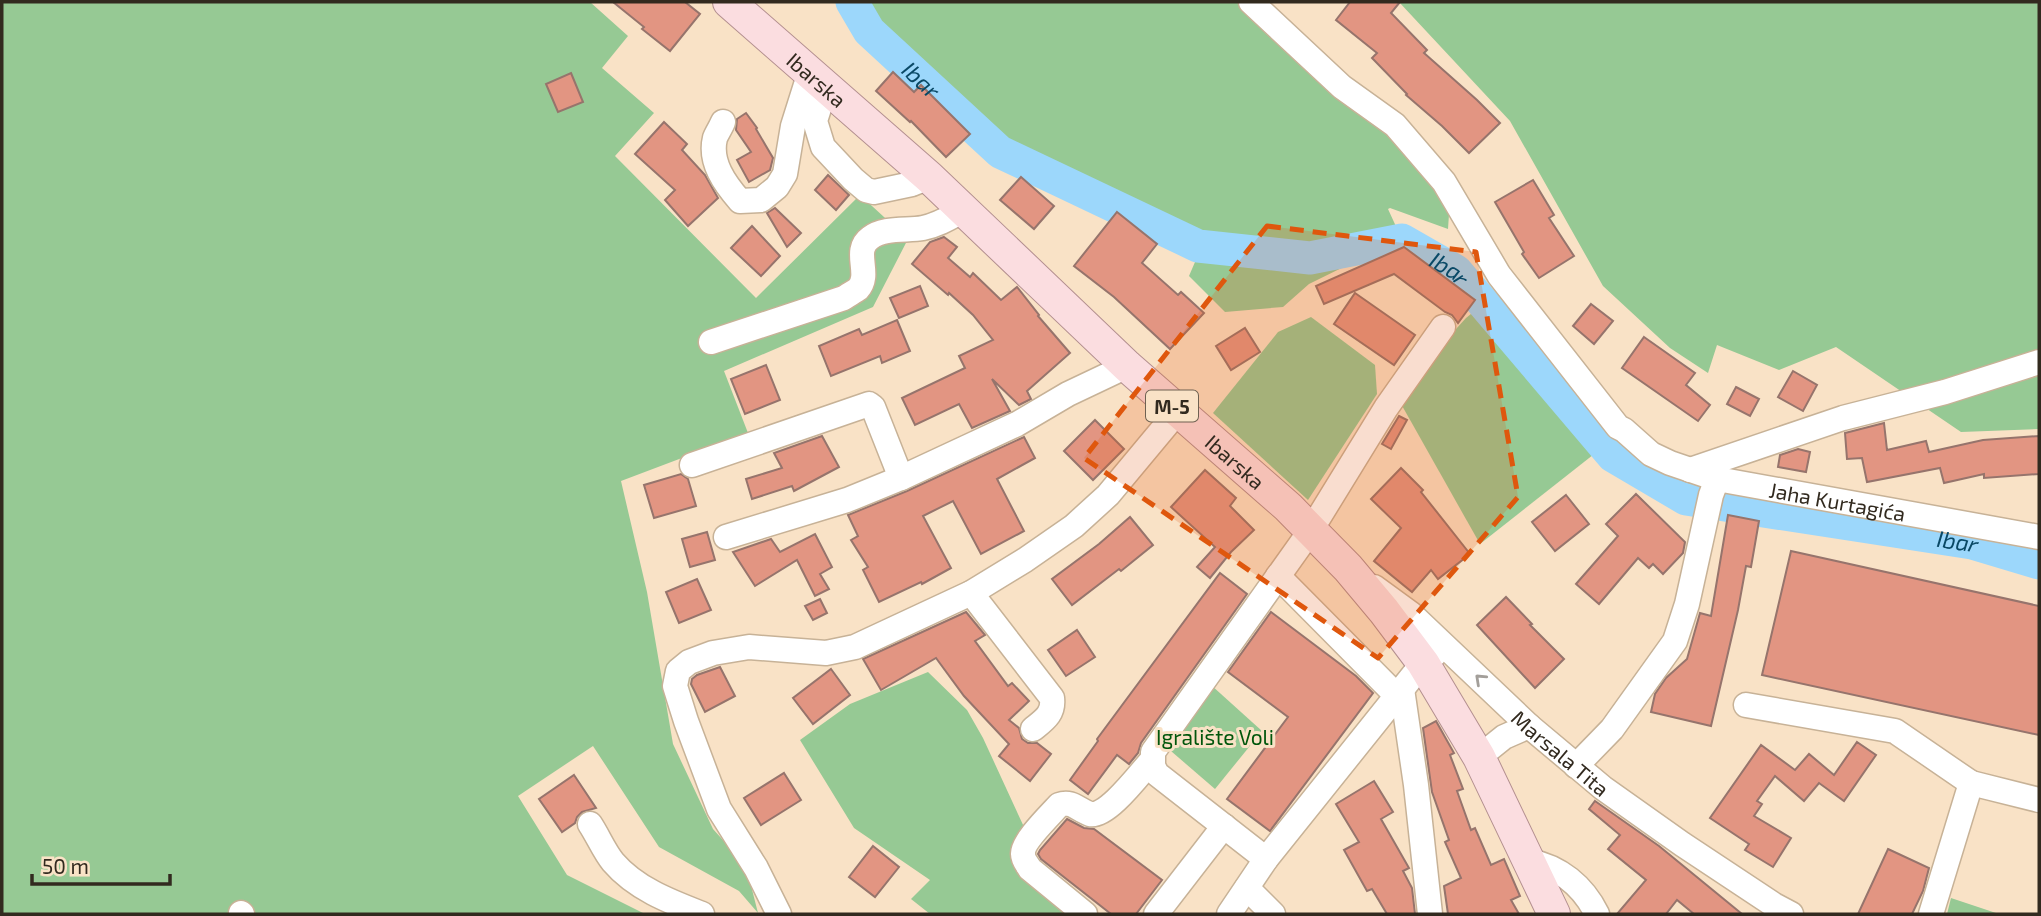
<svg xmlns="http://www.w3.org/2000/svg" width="2041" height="916" font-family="'Exo 2',sans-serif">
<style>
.green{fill:#96c994}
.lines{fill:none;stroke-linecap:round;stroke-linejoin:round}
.river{stroke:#9cd7fb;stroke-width:33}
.building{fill:#e29582;stroke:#96746c;stroke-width:2}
.minor-casing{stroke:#c7b297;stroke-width:27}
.major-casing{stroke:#b38f8f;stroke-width:34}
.minor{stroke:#fff;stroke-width:24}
.major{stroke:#fbdde0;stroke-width:32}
.oneway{stroke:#a39f9a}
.marked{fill:#df570d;fill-opacity:0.2;stroke:#df570d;stroke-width:5;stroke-dasharray:14 9;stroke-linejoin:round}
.labels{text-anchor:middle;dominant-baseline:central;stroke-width:6;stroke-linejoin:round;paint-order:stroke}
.shield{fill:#f9e2c6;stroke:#6e6151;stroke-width:2}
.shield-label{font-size:19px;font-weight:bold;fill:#322a1f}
.street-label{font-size:21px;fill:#322a1f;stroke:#f9e2c6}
.park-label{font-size:21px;fill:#01560b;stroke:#f9e2c6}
.water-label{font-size:23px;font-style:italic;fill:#0a4966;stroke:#f9e2c6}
</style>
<rect width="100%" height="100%" fill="#f9e2c6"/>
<g class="green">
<polygon points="2,2 590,2 628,36 602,68 654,113 615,156 756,298 860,195 908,239 873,307 724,371 748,433 621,481 647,592 673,744 713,829 746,866 758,913 739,891 659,847 593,746 518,796 567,875 645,914 2,914"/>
<polygon points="866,2 1251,2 1379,124 1431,184 1449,214 1448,229 1390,208 1388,209 1399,233 1308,248 1199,239 1006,147 880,25"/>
<polygon points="1399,2 2039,2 2039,429 1961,432 1836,347 1779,370 1717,345 1708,373 1670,348 1603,286 1510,121"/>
<polygon points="1370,254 1309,284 1283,307 1225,312 1189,276 1198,255 1306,267"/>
<polygon points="1477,309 1598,451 1480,544 1396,395 1466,318"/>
<polygon points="1311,317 1375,365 1377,394 1308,500 1213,413 1278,332"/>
<polygon points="928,672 967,710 983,738 1024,827 1010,852 1089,914 930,914 911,899 930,880 854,828 800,740 850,704"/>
<polygon points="1211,685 1262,731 1215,789 1164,745"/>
<polygon points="1951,898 1999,914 1947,914"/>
</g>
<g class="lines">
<path class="river" id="s1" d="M852,2l17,29 131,121 198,94 112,12 92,-18 54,31 157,185 73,43 286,44 67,20"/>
</g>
<g class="building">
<polygon points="613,2 685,2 700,14 670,51 642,29 644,27"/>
<polygon points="1350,2 1400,2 1391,13 1427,50 1424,53 1477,100 1500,123 1469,153 1442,126 1406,95 1407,94 1372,58 1377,53 1336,20"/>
<polygon points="893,72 914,92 921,85 970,134 946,157 911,121 910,122 876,91"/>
<polygon points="571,73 583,102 558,112 546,84"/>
<polygon points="746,113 757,128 756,129 773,158 770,170 749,182 737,160 751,152 736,130 737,119"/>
<polygon points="664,122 687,144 682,150 705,175 718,198 688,226 665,200 675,190 635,154"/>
<polygon points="828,175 849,195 836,210 815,190"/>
<polygon points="1021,177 1054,206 1034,229 1000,200"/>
<polygon points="1533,180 1554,215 1549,218 1574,256 1539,278 1522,254 1524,252 1495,202"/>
<polygon points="775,208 801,233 787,247 767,213"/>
<polygon points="1117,212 1157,244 1142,263 1178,295 1181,292 1204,313 1170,349 1114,297 1074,266"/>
<polygon points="752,226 780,256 761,276 731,248"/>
<polygon points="944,237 957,247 948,258 970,277 973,273 1001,300 1017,287 1039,315 1038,316 1070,353 1027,391 1031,399 1019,405 992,379 1010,411 972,428 959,404 915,425 902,398 965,368 959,356 993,340 973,315 949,293 948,295 912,264 930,242"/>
<polygon points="1404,247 1475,300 1458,323 1452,315 1445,312 1394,274 1324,304 1316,286"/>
<polygon points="920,286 928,306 899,318 890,298"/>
<polygon points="1355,293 1415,335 1394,365 1334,324"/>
<polygon points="1591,304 1613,321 1594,344 1573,326"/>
<polygon points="897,320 910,351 882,363 880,356 831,376 819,346 859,329 862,335"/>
<polygon points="1245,328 1260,352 1231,370 1216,346"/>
<polygon points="1644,337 1695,373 1686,385 1710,405 1698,421 1622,368"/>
<polygon points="766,365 780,400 745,414 731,379"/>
<polygon points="1793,371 1817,385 1803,411 1778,397"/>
<polygon points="1736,387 1759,399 1750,416 1727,404"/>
<polygon points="1399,416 1407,420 1391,449 1382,444"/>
<polygon points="1095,420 1124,449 1093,480 1064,451"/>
<polygon points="1884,423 1887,450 1926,441 1929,452 1983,440 2039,436 2039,474 1984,478 1984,474 1944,483 1940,468 1867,482 1862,458 1847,459 1845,433"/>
<polygon points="822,436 839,467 794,491 792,486 752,499 746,479 782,468 774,453"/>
<polygon points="1024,437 1035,458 997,479 1024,531 981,554 953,501 923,516 951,568 922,584 921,582 879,602 863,570 868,567 851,540 858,536 848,515 907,491"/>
<polygon points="1798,449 1810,452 1806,472 1778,467 1780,455"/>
<polygon points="1401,468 1423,490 1421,492 1470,554 1438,579 1431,570 1412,592 1374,561 1401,528 1371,499"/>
<polygon points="1205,470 1236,498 1230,506 1254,530 1231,552 1210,578 1197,567 1215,547 1171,507"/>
<polygon points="681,474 688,479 696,506 654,518 644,485"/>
<polygon points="1636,494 1685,542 1683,553 1663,574 1653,564 1649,568 1638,558 1599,604 1576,584 1618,536 1606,524"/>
<polygon points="1566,495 1589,524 1555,551 1532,522"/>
<polygon points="1728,515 1759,521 1751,567 1746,566 1738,610 1711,726 1651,712 1655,694 1666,678 1687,659 1700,613 1711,616"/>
<polygon points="1130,517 1153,545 1121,571 1119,569 1072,605 1052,579 1099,544"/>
<polygon points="707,532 715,560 690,567 682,539"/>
<polygon points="815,534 832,567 820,574 829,589 815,596 797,560 755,586 733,552 771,539 780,552"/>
<polygon points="1791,551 2039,606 2039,735 1762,675"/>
<polygon points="1220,573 1247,594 1141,743 1138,753 1129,764 1117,755 1088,794 1070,780 1098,741 1097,739"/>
<polygon points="697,579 711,610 679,623 666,592"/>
<polygon points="1506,597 1532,624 1530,625 1564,659 1535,688 1477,625"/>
<polygon points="820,599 827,613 813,620 805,606"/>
<polygon points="966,612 985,635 975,641 1008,686 1012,683 1029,701 1009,720 1019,728 1022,739 1028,743 1037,743 1051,754 1030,781 999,756 1009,744 964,696 936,658 881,690 863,659"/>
<polygon points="1271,612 1356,676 1373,693 1270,831 1227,799 1288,717 1228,672"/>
<polygon points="1077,630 1095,657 1066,676 1048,650"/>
<polygon points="720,667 735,696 705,712 691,684 692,679 697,675"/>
<polygon points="831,669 850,695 813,724 793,698"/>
<polygon points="1436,721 1454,753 1450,755 1463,789 1457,791 1471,830 1475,828 1491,865 1504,859 1520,896 1511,900 1519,914 1448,914 1444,886 1461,878 1445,842 1449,840 1432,792 1423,728"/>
<polygon points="1857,742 1876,755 1844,801 1819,783 1804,801 1775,776 1757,801 1762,804 1754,816 1791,838 1773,867 1745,850 1749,844 1710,818 1761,745 1795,770 1809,754 1834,775"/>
<polygon points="784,773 801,800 761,825 744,798"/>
<polygon points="574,775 596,808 582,812 577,817 575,823 562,832 539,799"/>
<polygon points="1374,781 1393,812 1381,819 1409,868 1403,871 1412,888 1415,914 1387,914 1372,889 1367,891 1344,850 1359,842 1336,804"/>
<polygon points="1595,801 1659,846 1742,914 1694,914 1677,900 1666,914 1617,914 1646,880 1608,849 1620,835 1589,809"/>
<polygon points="1067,819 1084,828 1094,829 1162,880 1136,914 1111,914 1041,859 1038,854 1040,850"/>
<polygon points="873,846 899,867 875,897 849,877"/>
<polygon points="1888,849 1929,868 1923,891 1912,914 1858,914"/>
</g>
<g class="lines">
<defs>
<g id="minor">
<path id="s2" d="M1251,2l91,85 53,38 49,57 55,93 119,152 6,3 27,24 19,9 47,16 322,58"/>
<polyline points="826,86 815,121 823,147 853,179 866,190 874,192 912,184 929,177"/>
<path d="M723,122c-2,5 -6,11 -8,16 -6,24 10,46 25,63l21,-1 16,-13 8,-13 8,-48 17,-54"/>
<path d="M711,342l133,-44c4,-3 10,-6 14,-9 14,-15 -6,-38 12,-51 14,-11 37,-7 53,-10 15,-3 28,-11 41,-18"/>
<polyline points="692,465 869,404 873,407 901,478"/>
<polyline points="1690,470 1843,418 1945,392 2039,362"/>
<polyline points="726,537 847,500 901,478 1017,424 1068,394 1127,366"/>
<polyline points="1278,576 1397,696"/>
<path id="s3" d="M1374,587l37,27 118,112 74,62 79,56 92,61 17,9"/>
<path d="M971,593l81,105c2,16 -8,22 -19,31"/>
<polyline points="1402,689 1416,785 1430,914"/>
<polyline points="1746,705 1895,731 1971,783"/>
<polyline points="1479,757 1504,737 1529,726"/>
<polyline points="1576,766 1612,729 1675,641 1687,604 1711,495 1717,479"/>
<path d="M590,824c8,12 14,27 23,38 23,27 58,40 89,52"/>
<polyline points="1266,859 1157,774 1153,766 1153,752 1311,530 1386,408 1443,327"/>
<path d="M1529,861c31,6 54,25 68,53"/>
<polyline points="1247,888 1273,914"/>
<polyline points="241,913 242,914"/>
<polyline points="779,914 756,868 719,809 686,721 675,686 678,671 689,662 713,653 749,647 826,653 855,647 971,593 1025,560 1074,526 1108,495 1178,411"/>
<path d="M1085,914l-55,-45c-3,-5 -7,-9 -7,-15 -1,-12 27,-39 36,-49 13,-5 19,5 31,9 16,5 51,-42 62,-54"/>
<polyline points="1156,914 1224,826"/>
<polyline points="1229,914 1266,859 1423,663 1434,655"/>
<polyline points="1931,914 1971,783 2039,800"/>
</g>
<g id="major">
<path id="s4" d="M729,2l200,175 198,189 161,141 60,61 36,43 39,52 56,94 75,157"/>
</g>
</defs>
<use href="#minor" class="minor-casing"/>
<use href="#major" class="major-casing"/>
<use href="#minor" class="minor"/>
<use href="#major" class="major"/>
</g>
<defs><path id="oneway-chevron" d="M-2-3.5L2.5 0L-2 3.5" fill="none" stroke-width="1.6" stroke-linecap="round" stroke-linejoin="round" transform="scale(1.75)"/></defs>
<use class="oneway" href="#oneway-chevron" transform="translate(1480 679) rotate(-137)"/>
<path class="marked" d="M1267,226l209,26 42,245 -140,161 -294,-200z"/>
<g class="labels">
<rect class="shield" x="1146" y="390.5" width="52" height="31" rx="5"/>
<g class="shield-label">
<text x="1172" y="406">M-5</text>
</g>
<g class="street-label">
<text stroke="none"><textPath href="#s4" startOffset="117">Ibarska</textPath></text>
<text stroke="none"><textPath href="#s4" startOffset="684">Ibarska</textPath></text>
<text stroke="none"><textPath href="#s2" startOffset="802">Jaha Kurtagića</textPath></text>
<text stroke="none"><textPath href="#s3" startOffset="250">Marsala Tita</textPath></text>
</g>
<g class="park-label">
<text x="1215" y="736">Igralište Voli</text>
</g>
<g class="water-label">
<text stroke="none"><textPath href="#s1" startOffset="105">Ibar</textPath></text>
<text stroke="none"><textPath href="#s1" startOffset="693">Ibar</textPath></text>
<text stroke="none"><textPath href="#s1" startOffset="1302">Ibar</textPath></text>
</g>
</g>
<rect width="2041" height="916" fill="none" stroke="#322a1f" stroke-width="7"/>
<path d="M32 874v10h138v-10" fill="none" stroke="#322a1f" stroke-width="3.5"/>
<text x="42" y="874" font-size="21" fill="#322a1f" stroke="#f9e2c6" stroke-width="5" paint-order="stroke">50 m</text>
</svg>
